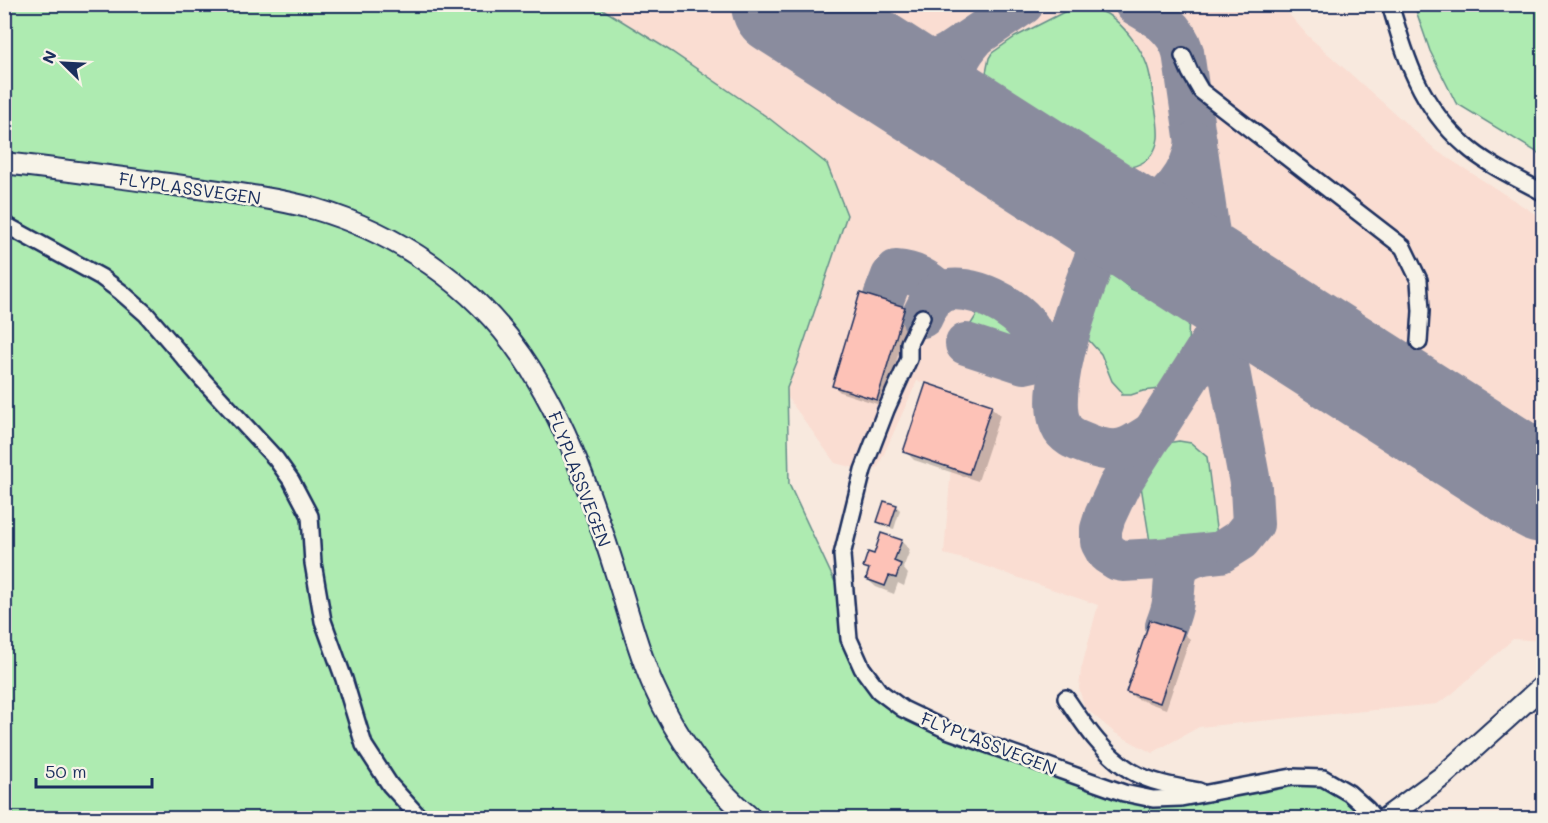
<svg xmlns="http://www.w3.org/2000/svg" width="1548" height="823" font-family="Mali,sans-serif">
<style>
.built{fill:#faddd2}
.green{fill:#aeebb1;stroke:#648d88;stroke-width:1.5}
.shadow{fill:#0003}
.lines{fill:none;stroke-linecap:round;stroke-linejoin:round}
.taxiway{stroke:#8a8c9e;stroke-width:42}
.runway{stroke:#8a8c9e;stroke-width:104}
.building{fill:#fdc2b7;stroke:#1b2f5e;stroke-width:1.5}
.minor-casing{stroke:#1b2f5e;stroke-width:20}
.major-casing{stroke:#1b2f5e;stroke-width:24}
.minor{stroke:#f7f3e8;stroke-width:15}
.major{stroke:#f7f3e8;stroke-width:20}
.labels{text-anchor:middle;dominant-baseline:central;stroke-width:5;stroke-linejoin:round;paint-order:stroke}
.street-label{font-size:18px;fill:#1b2f5e;stroke:#f7f3e8}
</style>
<rect width="100%" height="100%" fill="#f8e9de"/>
<filter id="ink" filterUnits="userSpaceOnUse"><feTurbulence type="fractalNoise" baseFrequency=".0167" numOctaves="2"/><feDisplacementMap in="SourceGraphic" scale="12" xChannelSelector="R" yChannelSelector="G"/><feConvolveMatrix kernelMatrix="1 2 1 2 8 2 1 2 1" color-interpolation-filters="sRGB"/></filter>
<g filter="url(#ink)">
<polygon class="built" points="596,5 1281,5 1308,36 1437,151 1543,219 1543,641 1513,639 1452,694 1437,704 1199,727 1152,753 1115,733 1084,707 1079,688 1081,670 1098,605 967,560 944,554 951,467 926,383 917,381 878,467 871,472 835,463 752,348 672,52"/>
<g class="green">
<polygon points="5,4 596,5 672,52 770,119 827,164 847,215 797,363 787,388 789,484 840,593 842,638 869,690 928,727 1146,792 1210,793 1326,769 1376,818 5,818"/>
<polygon points="1414,5 1543,5 1543,156 1456,103 1430,51"/>
<path d="M1084,9c8,1 16,1 23,5 15,9 34,34 40,51 4,11 5,24 7,36 2,12 5,25 4,37 -4,30 -36,35 -58,26l-101,-66 -11,-17 -2,-8 3,-15 3,-5 23,-16 51,-26z"/>
<path d="M1113,268v7l18,14 59,26c-4,15 1,30 -4,44 -3,9 -12,20 -17,29l-26,3 -12,4h-10l1,-3 -10,-11 -11,-27 -18,-20v-4l16,-44 -1,-4h3l5,-8z"/>
<path d="M979,311c11,1 32,7 36,17l-2,13 -44,-14z"/>
<polygon points="1179,441 1191,443 1207,457 1217,536 1215,540 1168,547 1150,542 1141,486 1141,472 1154,448 1167,443"/>
</g>
<g class="shadow">
<polygon points="904,308 910,315 883,406 840,392 834,386"/>
<polygon points="991,407 1000,415 978,481 914,460 905,451"/>
<polygon points="896,506 900,510 894,529 882,526 878,522"/>
<polygon points="901,541 910,550 903,568 908,574 904,586 898,583 894,594 876,587 867,579 870,571 865,566 875,556"/>
<polygon points="1183,633 1190,639 1166,709 1135,698 1128,692"/>
</g>
<g class="lines">
<g class="taxiway">
<path d="M1135,4c21,12 41,23 48,48l25,175 5,26 14,52 -2,13 -3,7 3,24 26,139 2,36 -13,16 -19,12 -63,7 -35,2 -5,-1 -11,-7 -6,-11v-13l4,-13 14,-30 103,-161c16,-15 24,-14 44,-11"/>
<path d="M976,36c-7,8 -15,17 -18,27 -9,29 15,55 32,74"/>
<polyline points="858,53 882,63 902,66 914,66 935,61 950,53 1023,4"/>
<path d="M884,297l8,-21 4,-5c18,1 31,9 44,21"/>
<path d="M922,317c5,-10 9,-21 20,-25 25,-11 78,15 89,39 4,8 3,18 4,28l-2,2 -9,2 -58,-19"/>
<path d="M1154,432c-27,18 -36,24 -67,12 -10,-4 -22,-8 -26,-18 -19,-42 33,-167 52,-210 8,-1 16,-1 24,-3 32,-8 55,-40 59,-71"/>
<path d="M1166,626c3,-8 6,-16 7,-24 3,-24 -2,-39 26,-47"/>
</g>
<polyline class="runway" points="783,4 1544,491"/>
</g>
<g class="building">
<polygon points="860,293 905,307 877,400 832,386"/>
<polygon points="926,383 992,405 969,474 903,452"/>
<polygon points="884,501 897,505 890,526 877,522"/>
<polygon points="881,533 902,540 894,561 901,564 896,578 889,576 885,586 866,579 869,569 863,567 868,552 874,554"/>
<polygon points="1150,620 1184,631 1160,703 1126,692"/>
</g>
<g class="lines">
<defs>
<g id="minor">
<path d="M1390,4c16,55 30,102 75,141 22,20 52,33 79,48"/>
<polyline points="1183,56 1190,72 1201,91 1403,247 1419,280 1421,311 1419,342"/>
<polyline points="4,224 101,277 121,292 146,314 203,380 276,459 291,480 310,516 313,563 323,621 344,679 364,745 390,785 420,818"/>
<polyline points="922,317 909,343 909,359 886,410 863,470 842,555 849,639 862,668 879,691 903,709 947,730 1124,793 1153,799 1181,798 1292,777 1323,778 1349,793 1367,809 1374,818"/>
<path d="M1066,698c19,28 37,56 65,73 20,12 46,16 68,20"/>
</g>
<g id="major">
<path d="M4,163c55,6 110,14 164,21 49,7 99,12 147,25 82,24 158,75 207,147 46,67 71,145 95,221 12,37 21,75 37,110 21,48 56,98 97,131"/>
<polyline points="1386,818 1443,776 1544,685"/>
</g>
</defs>
<use href="#minor" class="minor-casing"/>
<use href="#major" class="major-casing"/>
<use href="#minor" class="minor"/>
<use href="#major" class="major"/>
</g>
</g>
<g class="labels">
<g class="street-label">
<text transform="translate(190 188) rotate(8)">FLYPLASSVEGEN</text>
<text transform="translate(580 479) rotate(69)">FLYPLASSVEGEN</text>
<text transform="translate(989 743) rotate(21)">FLYPLASSVEGEN</text>
</g>
</g>
<rect width="1548" height="823" fill="none" stroke="#f7f3e8" stroke-width="24"/>
<rect x="12" y="12" width="1524" height="799" fill="none" stroke="#1b2f5e" stroke-width="2" filter="url(#ink)"/>
<g transform="translate(63 63) rotate(294)" stroke="#f7f3e8" stroke-width="4.5" paint-order="stroke">
<path d="M0-4.5L10 22L0 15L-10 22Z" fill="#1b2f5e"/>
<text y="-9" font-size="16" font-weight="bold" text-anchor="middle" fill="#1b2f5e">N</text>
</g>
<path d="M36 778v9h116v-9" fill="none" stroke="#1b2f5e" stroke-width="3"/>
<text x="45" y="778" font-size="18" fill="#1b2f5e" stroke="#f7f3e8" stroke-width="4.5" paint-order="stroke">50 m</text>
</svg>
